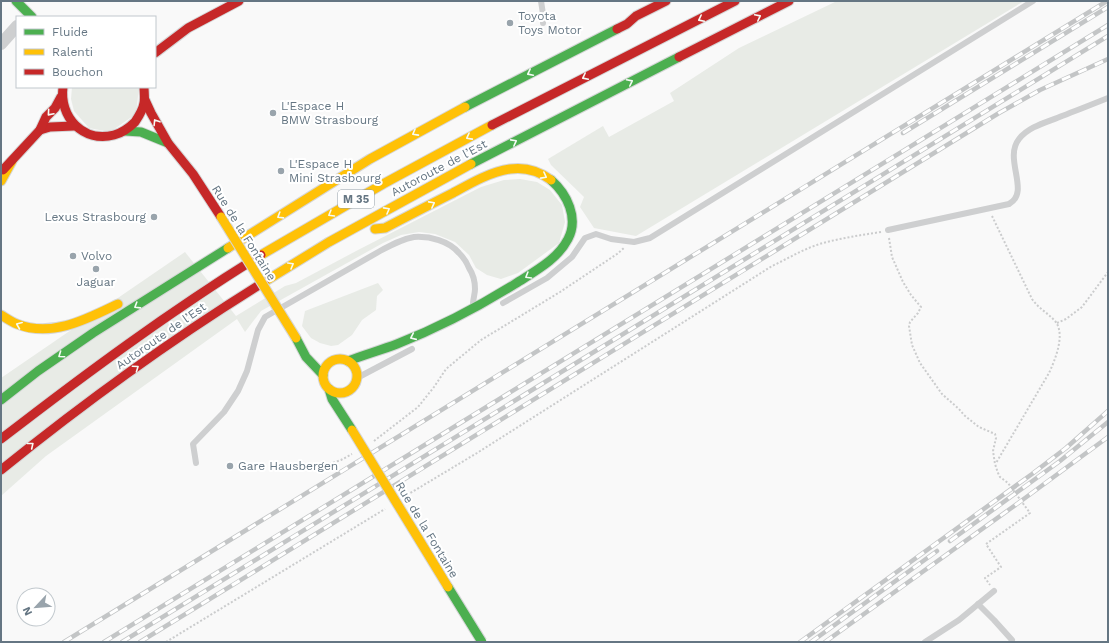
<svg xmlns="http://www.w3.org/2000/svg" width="1109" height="643" font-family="'Work Sans',sans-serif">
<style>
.green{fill:#e8ebe6}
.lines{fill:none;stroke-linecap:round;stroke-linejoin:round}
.fast-casing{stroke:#d5d6d7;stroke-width:11}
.slow-casing{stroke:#d5d6d7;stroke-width:11}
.jam-casing{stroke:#d5d6d7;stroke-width:11}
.path{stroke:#cbcccd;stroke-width:2;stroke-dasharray:2 2;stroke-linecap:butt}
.lane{stroke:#cecfd0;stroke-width:6}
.street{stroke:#cecfd0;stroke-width:12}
.fast{stroke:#4caf50;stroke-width:9}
.slow{stroke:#ffc107;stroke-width:9}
.jam{stroke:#c62828;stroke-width:9}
.rail-casing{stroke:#c3c5c6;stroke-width:4.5}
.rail{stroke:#fff;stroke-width:3;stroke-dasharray:9;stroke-linecap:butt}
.fast-bridge-casing{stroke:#d5d6d7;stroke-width:11;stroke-linecap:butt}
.slow-bridge-casing{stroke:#d5d6d7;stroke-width:11;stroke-linecap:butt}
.fast-bridge{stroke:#4caf50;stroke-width:9}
.slow-bridge{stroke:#ffc107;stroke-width:9}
.oneway{stroke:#f6fbf6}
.poi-dot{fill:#99a4ac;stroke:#fff;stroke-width:1.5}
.labels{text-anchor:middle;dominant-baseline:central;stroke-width:4;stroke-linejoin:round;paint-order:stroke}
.shield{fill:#fff;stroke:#939fa8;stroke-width:1}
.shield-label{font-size:11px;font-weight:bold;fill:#657683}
.poi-label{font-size:12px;fill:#657683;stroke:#fff;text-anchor:start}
.street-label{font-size:12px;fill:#657683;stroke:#fff}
</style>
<rect width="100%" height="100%" fill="#f9f9f9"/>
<g class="green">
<polygon points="837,1 1024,1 636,236 594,228 580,207 584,197 551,165 548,159 603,126 609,137 674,101 670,93 739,48"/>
<polygon points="72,87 139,87 136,114 110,132 89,128 74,111 71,99"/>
<polygon points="520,179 537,182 550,190 562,205 565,222 559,243 518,273 501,279 487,275 476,268 469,255 455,242 435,234 419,232 401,235 383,243 261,311 245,332 237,319 46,456 1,496 1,378 185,252 236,316 285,286 296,283 358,250 481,187 504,180"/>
<polygon points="378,283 383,290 377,296 376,310 362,320 352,335 338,345 331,346 320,343 311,338 302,326 305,311"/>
</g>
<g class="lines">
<defs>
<g id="fast">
<polyline points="16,1 32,17"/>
<polyline points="465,107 617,29"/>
<polyline points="125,131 141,132 168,143"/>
<polyline points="471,164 679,57"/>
<polyline points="296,338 306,357 323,375"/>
<path d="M348,361c16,-6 33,-11 49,-17 41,-16 81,-37 118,-60 20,-13 42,-24 53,-45 11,-21 -1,-45 -17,-59"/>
<polyline points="329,389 332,399 352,430"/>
<polyline points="1,400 38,371 93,333 228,248"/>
</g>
<g id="slow">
<polyline points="1,181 12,161"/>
<path d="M375,229l10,-1c23,-12 46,-24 68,-35 18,-10 37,-21 57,-24 14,-2 29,2 41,11"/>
<polyline points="228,248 370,159 465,107"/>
<polyline points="261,255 383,184 492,125"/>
<polyline points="264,282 329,242 471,164"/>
<path d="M1,315c5,3 11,7 16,9 35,14 70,-5 101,-20"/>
<circle cx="340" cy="376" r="17"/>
</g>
<g id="jam">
<polyline points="617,29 627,24 636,16 666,1"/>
<polyline points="155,53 188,28 239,1"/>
<polyline points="679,57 789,1"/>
<path d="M63,87c-4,30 20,56 51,48 8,-2 15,-7 21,-13 4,-6 8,-12 9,-19 1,-5 0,-11 0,-16"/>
<polyline points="145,100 151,113 168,143 193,174 221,217"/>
<polyline points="492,125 735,1"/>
<polyline points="40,130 50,127 74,126"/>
<polyline points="3,170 40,130 46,117 55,108 61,97"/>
<path d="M1,439c84,-65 169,-128 260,-184"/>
<path d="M1,470c84,-68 171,-131 263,-188"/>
</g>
</defs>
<use href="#fast" class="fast-casing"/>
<use href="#slow" class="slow-casing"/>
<use href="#jam" class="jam-casing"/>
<g class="path">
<path d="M992,216l40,83c7,10 16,14 23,22 11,13 0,39 -6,52l-53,90"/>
<polyline points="889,238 892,257 903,282 911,295 921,307 918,313 910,322 909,326 912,345 920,363 942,394 959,409 964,415 979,427 995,434 996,438 993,451 995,464 998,473 1000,477 1008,483 1030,513 986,544 1001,567 985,578 990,585"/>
<polyline points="1057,323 1066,319 1082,307 1108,272"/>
<polyline points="374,441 418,407 434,387 446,369 481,340 560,292 617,254 624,248"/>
<polyline points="318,468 341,460 352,454"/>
<path d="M407,495l70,-42 295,-187c17,-8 33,-18 51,-23 19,-5 38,-8 58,-11"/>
<polyline points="166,642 385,509"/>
</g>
<g class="lane">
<polyline points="541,1 543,14 543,23"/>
<path d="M888,230l121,-26c22,-12 -6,-45 10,-65 10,-13 29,-17 43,-23 16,-6 31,-12 46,-18"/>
<polyline points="503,303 547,278 572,257 585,238 596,234 611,239 634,242 650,238 1033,1"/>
<polyline points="357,378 412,349"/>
<path d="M196,463l-3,-19 31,-32 14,-21 9,-20 11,-41 7,-13 115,-66c11,-6 22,-12 34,-14 16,-1 35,4 45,16 4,4 8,10 10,15 4,6 6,14 6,21 0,5 -2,10 -2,15"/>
<polyline points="978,604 994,620 1012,640"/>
<polyline points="925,642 959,620 994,591"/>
</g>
<polyline class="street" points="1,44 17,26"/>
<use href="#fast" class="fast"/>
<use href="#slow" class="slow"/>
<use href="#jam" class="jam"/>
<defs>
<g id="rail">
<polyline points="903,133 1108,7"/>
<polyline points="950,541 1060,461 1108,422"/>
<polyline points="64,642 1107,1"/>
<polyline points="104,642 1108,25"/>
<polyline points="122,642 1108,36"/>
<polyline points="140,642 999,113 1040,90 1108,59"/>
<polyline points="800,642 1032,474 1066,448 1108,411"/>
<polyline points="811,642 937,551"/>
<polyline points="825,642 1021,501 1108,437"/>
</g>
</defs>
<use href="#rail" class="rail-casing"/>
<use href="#rail" class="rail"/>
<defs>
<polyline id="fast-bridge" points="448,587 482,642"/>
<g id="slow-bridge">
<polyline points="221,217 296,338"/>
<polyline points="352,430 448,587"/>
</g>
</defs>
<use href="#fast-bridge" class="fast-bridge-casing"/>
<use href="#slow-bridge" class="slow-bridge-casing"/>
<use href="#fast-bridge" class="fast-bridge"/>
<use href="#slow-bridge" class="slow-bridge"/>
</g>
<defs><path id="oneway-chevron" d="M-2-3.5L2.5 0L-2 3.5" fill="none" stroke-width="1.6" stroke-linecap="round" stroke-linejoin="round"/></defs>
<g class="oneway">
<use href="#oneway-chevron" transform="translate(758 17) rotate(-27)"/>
<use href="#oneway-chevron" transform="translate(701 19) rotate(153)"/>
<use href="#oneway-chevron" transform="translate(530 73) rotate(153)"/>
<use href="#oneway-chevron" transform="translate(585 77) rotate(153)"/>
<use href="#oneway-chevron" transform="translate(630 82) rotate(-27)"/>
<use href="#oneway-chevron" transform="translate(50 113) rotate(131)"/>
<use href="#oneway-chevron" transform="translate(156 122) rotate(-122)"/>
<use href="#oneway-chevron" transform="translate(415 133) rotate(151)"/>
<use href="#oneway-chevron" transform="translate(469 137) rotate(152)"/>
<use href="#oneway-chevron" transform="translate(514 142) rotate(-28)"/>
<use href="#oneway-chevron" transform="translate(544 176) rotate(28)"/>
<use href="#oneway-chevron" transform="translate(432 204) rotate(-28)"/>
<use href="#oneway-chevron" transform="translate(387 210) rotate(-29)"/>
<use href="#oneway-chevron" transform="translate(331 214) rotate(150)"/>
<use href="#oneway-chevron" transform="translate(280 216) rotate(148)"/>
<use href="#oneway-chevron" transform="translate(291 265) rotate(-30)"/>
<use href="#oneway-chevron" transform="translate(528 276) rotate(149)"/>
<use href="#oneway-chevron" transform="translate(137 306) rotate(148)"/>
<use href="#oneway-chevron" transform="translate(19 325) rotate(-158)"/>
<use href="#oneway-chevron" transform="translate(413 337) rotate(156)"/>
<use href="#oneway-chevron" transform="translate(61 355) rotate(145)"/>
<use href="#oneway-chevron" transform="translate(136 368) rotate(-35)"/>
<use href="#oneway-chevron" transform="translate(31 445) rotate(-39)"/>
</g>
<g class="poi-dot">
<circle cx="510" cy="23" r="4"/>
<circle cx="273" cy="113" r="4"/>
<circle cx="281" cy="171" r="4"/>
<circle cx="154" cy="217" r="4"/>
<circle cx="73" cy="256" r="4"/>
<circle cx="96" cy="269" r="4"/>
<circle cx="230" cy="466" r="4"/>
</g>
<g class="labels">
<rect class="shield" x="338" y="190" width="36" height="18" rx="3"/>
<g class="shield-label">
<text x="356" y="199">M 35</text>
</g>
<g class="poi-label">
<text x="518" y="16">Toyota<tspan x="518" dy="14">Toys Motor</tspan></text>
<text x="281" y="106">L'Espace H<tspan x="281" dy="14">BMW Strasbourg</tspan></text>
<text x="289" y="164">L'Espace H<tspan x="289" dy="14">Mini Strasbourg</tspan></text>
<text x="146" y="217" text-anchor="end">Lexus Strasbourg</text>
<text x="81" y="256">Volvo</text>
<text x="96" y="282" text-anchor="middle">Jaguar</text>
<text x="238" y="466">Gare Hausbergen</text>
</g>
<g class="street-label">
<text transform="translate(439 168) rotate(-28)">Autoroute de l’Est</text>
<text transform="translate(244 233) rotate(58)">Rue de la Fontaine</text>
<text transform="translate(161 336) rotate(-35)">Autoroute de l’Est</text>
<text transform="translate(427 530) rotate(59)">Rue de la Fontaine</text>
</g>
</g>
<rect width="1109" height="643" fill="none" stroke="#657683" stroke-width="4"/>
<rect x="16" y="16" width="140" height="72" fill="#ffffff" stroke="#c1c8cd"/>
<rect x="24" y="29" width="20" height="6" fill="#4caf50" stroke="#c1c8cd"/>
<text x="52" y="36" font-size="12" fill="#657683">Fluide</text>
<rect x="24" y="49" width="20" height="6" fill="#ffc107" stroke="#c1c8cd"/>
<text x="52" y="56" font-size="12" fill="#657683">Ralenti</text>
<rect x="24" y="69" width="20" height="6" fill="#c62828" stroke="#c1c8cd"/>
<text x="52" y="76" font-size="12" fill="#657683">Bouchon</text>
<g transform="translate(36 607) rotate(244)"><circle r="19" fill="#ffffff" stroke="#c1c8cd"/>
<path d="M0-3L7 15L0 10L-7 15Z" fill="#99a4ac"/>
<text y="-6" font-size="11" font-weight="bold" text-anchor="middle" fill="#657683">N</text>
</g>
</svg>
